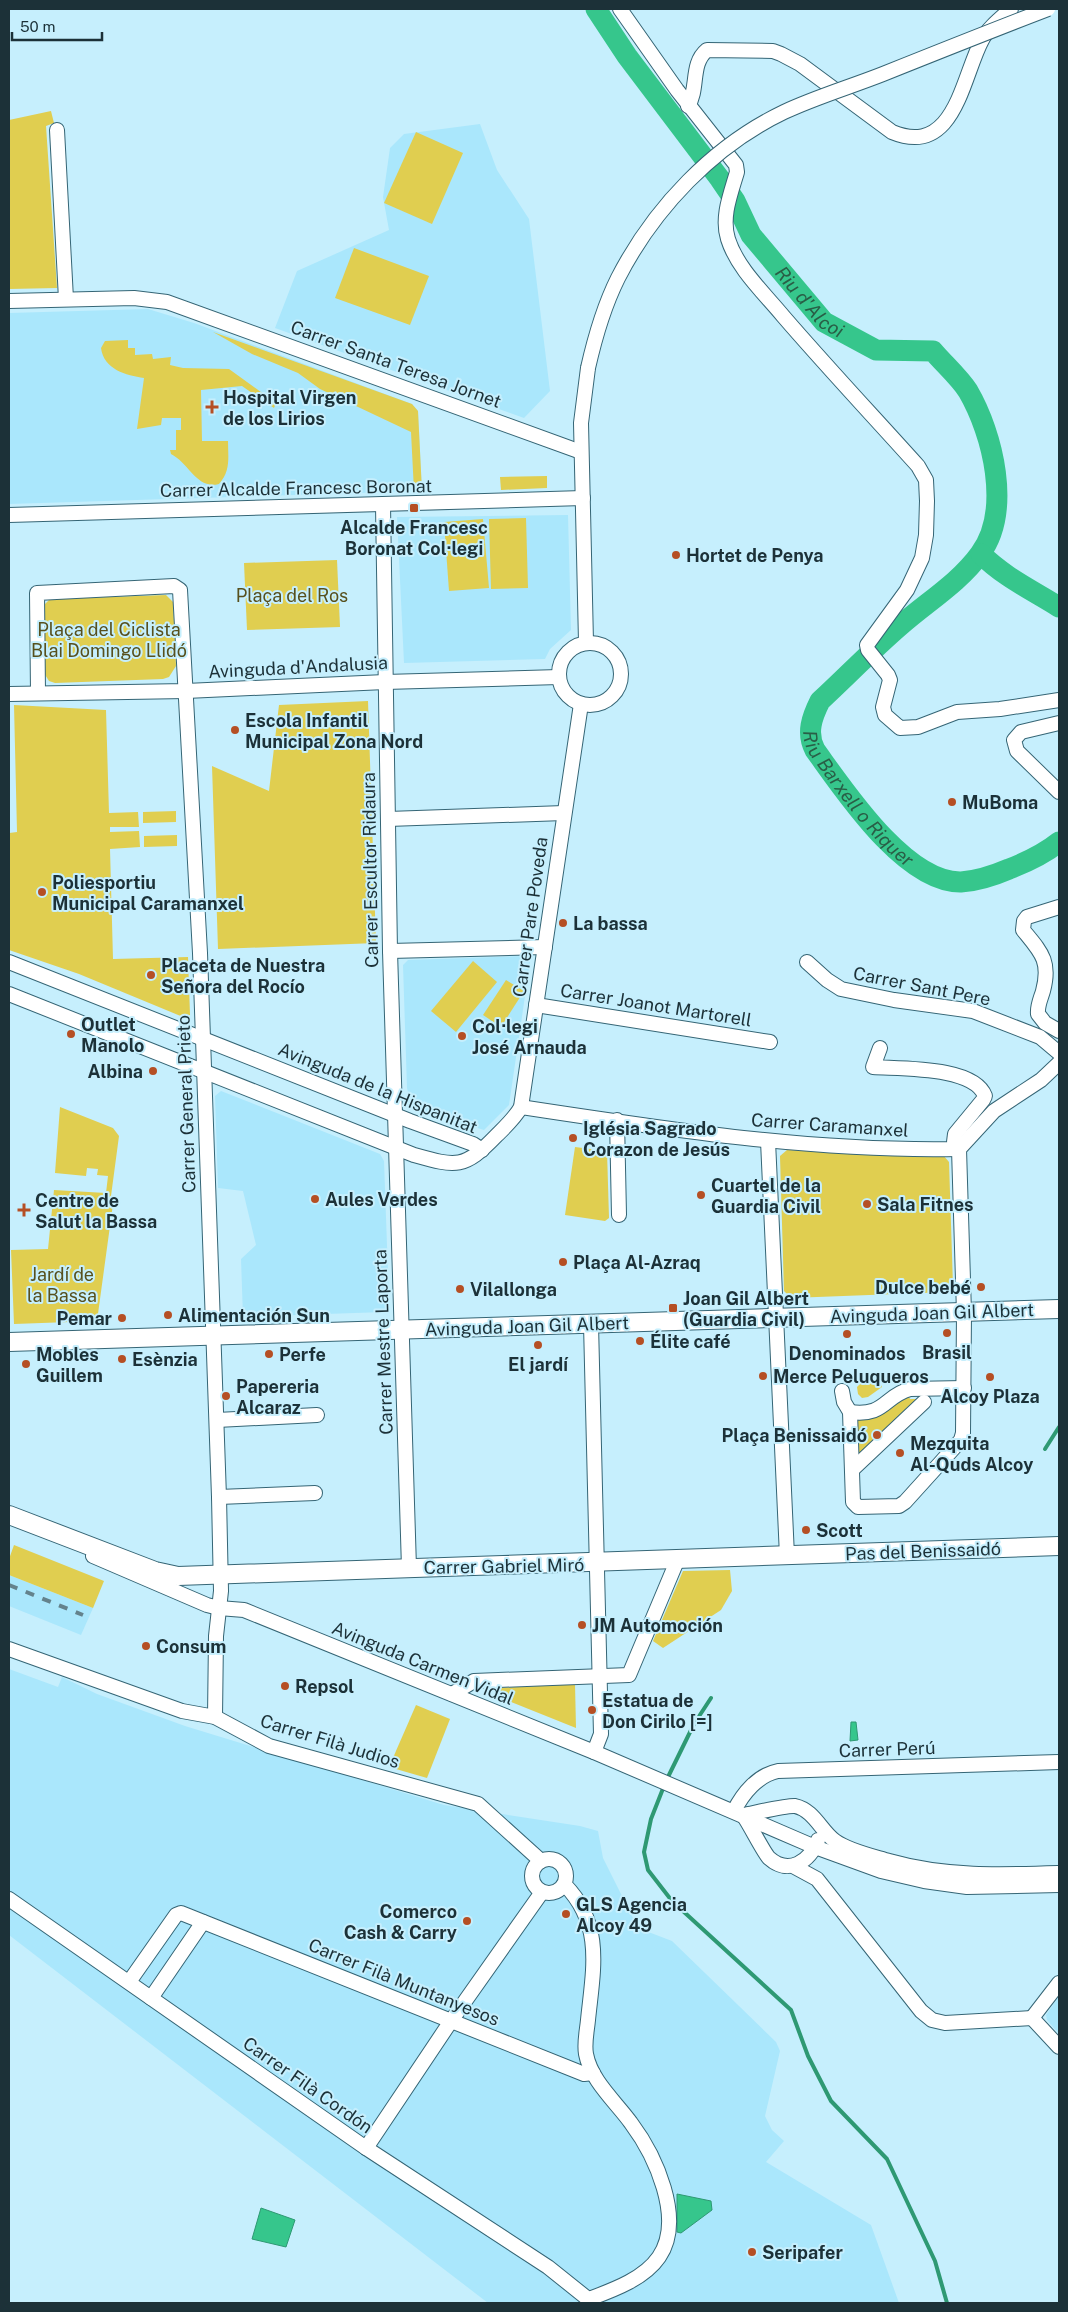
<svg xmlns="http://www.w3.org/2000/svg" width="1068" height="2312" font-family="'Public Sans',sans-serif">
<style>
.built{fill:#aae7fc}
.green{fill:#e0ce50}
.water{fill:#36c68c;stroke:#2e9973}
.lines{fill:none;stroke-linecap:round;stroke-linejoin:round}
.stream{stroke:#2e9973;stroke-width:4}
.river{stroke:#36c68c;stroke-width:21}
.minor-casing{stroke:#356575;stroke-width:16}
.major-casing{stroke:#356575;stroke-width:20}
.minor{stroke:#fff;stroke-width:14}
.major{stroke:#fff;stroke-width:18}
.rail{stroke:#64828c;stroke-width:4;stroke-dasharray:9 9;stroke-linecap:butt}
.minor-bridge-casing{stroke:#356575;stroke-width:16;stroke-linecap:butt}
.minor-bridge{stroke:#fff;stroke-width:14}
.poi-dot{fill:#b54f24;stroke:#c6effd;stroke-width:2}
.labels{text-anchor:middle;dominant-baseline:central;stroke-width:4;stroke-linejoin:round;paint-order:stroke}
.street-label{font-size:18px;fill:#1c3138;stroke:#c6effd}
.poi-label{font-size:18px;font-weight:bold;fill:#1c3138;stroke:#c6effd;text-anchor:start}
.park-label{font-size:18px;fill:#57501d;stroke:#c6effd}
.water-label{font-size:19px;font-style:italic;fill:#295e46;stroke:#c6effd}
</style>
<rect width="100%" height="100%" fill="#c6effd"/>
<g class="built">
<polygon points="480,124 497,170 529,219 550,391 524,418 275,328 297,271 389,230 383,197 390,148 404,134"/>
<polygon points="148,309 194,323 412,404 418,411 422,491 9,504 9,313"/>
<polygon points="568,515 571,630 550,649 545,659 404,663 397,517"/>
<polygon points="525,956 530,962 509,1105 484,1130 407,1106 409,1096 407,1088 403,965 408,960"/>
<polygon points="221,1091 380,1154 384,1161 389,1301 384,1312 243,1317 241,1259 256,1245 243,1191 218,1188 215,1096"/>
<polygon points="9,1575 93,1608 81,1635 9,1606"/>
<polygon points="9,1669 58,1687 62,1677 97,1694 185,1726 444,1805 580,1826 598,1831 603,1858 638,1928 672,1941 776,2042 780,2051 765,2116 772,2130 784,2141 766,2162 871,2225 899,2303 488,2303 9,1935"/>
<polygon points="1059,1996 1059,2034 1047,2020 1046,2015"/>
</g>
<g class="green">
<polygon points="51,111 54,123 46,126 57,288 9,289 9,120"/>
<polygon points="416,132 463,153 432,224 384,203"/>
<polygon points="354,248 429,276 410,325 335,298"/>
<polygon points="213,332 412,404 418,411 422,491 414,491 411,432 320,389 298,373 252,354"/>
<path d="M128,340v8h7v7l17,-1 1,5 18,-2 -1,8 13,3 46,1 47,34 -2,5 -32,-22 -41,4 1,51h26c0,16 3,30 -9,43 -22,6 -30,-21 -48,-30l-1,-4h6v-20h5v-12h-19l-1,7 -24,4 7,-51c-18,-3 -40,-8 -43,-30l4,-7z"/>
<polygon points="547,476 547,488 501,490 500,477"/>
<polygon points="526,518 528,588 491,589 489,519"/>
<polygon points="483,519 489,588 449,591 444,522"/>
<polygon points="337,560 340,627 247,630 244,563"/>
<polygon points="166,595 173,602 176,666 169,677 163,679 55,683 49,681 44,673 43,606 50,599"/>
<polygon points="368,701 376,943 218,949 212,766 269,791 279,705"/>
<polygon points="14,705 106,710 109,813 138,812 139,827 110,827 110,832 139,831 140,847 110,849 113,959 188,957 190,1015 183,1017 79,974 9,950 9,833 17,832"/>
<polygon points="176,811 176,822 143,823 143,812"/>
<polygon points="177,835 177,846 144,847 144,836"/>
<polygon points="473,961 497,982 456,1032 431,1011"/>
<polygon points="506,980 524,991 501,1027 483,1015"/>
<polygon points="60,1107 113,1128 119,1136 111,1196 113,1204 97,1321 14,1324 11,1250 48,1249 54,1190 106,1193 108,1176 97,1175 98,1169 87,1168 86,1176 55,1173"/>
<polygon points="575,1147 607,1151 609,1218 605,1221 565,1215"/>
<polygon points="787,1150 943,1155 949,1162 953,1286 948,1292 791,1298 784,1291 780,1156"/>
<polygon points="863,1381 879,1381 882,1387 868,1397 862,1398 858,1394 857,1387"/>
<polygon points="908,1395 910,1399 920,1399 859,1454 856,1451 857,1419"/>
<polygon points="14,1545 104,1581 93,1608 9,1575 9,1559"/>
<polygon points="730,1570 732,1591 721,1610 663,1648 653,1641 683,1571"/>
<polygon points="575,1684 576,1728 494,1695 497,1688"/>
<polygon points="416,1705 450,1719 427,1778 389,1767"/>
</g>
<g class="water">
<polygon points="851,1722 856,1722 858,1740 850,1741"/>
<polygon points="677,2194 711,2201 712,2210 681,2233 677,2232"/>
<polygon points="261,2208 295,2220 286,2247 252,2239"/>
</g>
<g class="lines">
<g class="stream">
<polyline points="1045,1449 1059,1427"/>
<polyline points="667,1779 694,1724 711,1698"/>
<polyline points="664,1786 651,1819 644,1852 648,1870 672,1901 791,2010 808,2056 831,2101 887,2159 935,2261 947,2303"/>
</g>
<g class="river">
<path id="s1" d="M596,9l31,47 93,123 15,22 16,34 73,87 52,28 57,1c11,13 26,26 35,40 25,43 44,120 12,163 -21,29 -53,48 -79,71 -28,24 -54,51 -81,76 -8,16 -14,32 -5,49 29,40 90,133 146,132 16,-1 34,-7 48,-13 18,-7 35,-15 50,-27"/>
<path d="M981,554c23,23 51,36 78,53"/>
</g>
<defs>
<g id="minor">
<path d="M620,9l57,81 59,75 1,7c-6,21 -16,45 -9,67 9,29 36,54 55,77 44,51 90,100 135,150l8,14 1,21 -1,34 -4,23 -15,32 -40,55 1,5 20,25 2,5 -7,27 2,8 15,13 18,-1 39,-15 43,-3 59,-9"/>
<path d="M688,106c11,-18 2,-42 19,-56l66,1 8,3 19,10 92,68c63,26 70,-55 90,-92 6,-12 19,-22 29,-31"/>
<polyline points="57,130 66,299"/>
<polyline points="9,301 134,298 167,302 581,452"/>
<polyline points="383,505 390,951 409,1568"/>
<polyline points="9,515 583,498"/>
<polyline points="586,642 581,423 588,368"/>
<circle cx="590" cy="674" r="31"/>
<polyline points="38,693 37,593 174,586 180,590 200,953 219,1497 221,1591 216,1636 215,1717"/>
<polyline points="9,694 186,691 385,682 559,677"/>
<polyline points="1059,723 1021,732 1014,740 1017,751 1059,792"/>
<polyline points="388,819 564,813"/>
<path d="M1059,907l-32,10 -3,4 -1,9c18,22 28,31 20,61 -2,7 -6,15 -5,23l7,9 14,8"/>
<polyline points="390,951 545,947"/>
<polyline points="9,962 410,1121 473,1144 482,1150"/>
<polyline points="807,962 827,980 841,989 894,1000 973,1011 1040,1037 1059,1053"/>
<path d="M9,994l405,161c43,12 50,14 82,-19 9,-9 19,-18 25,-29l60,-403"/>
<polyline points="536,1005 770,1042"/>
<path d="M880,1048l-7,19c27,2 101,-1 112,29l-2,4 -28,34 -1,8 5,7"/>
<path d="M521,1107c144,22 291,45 438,42"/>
<polyline points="617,1120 619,1215"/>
<polyline points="768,1141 787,1556"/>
<polyline points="591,1324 601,1734 594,1752"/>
<polyline points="842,1391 844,1402 850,1412 853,1502 858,1507 899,1506 905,1502 961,1440 963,1433 964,1313 959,1149 994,1111 1041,1080 1059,1063"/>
<path d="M850,1412c35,5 34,-16 60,-23l54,-1"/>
<polyline points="217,1420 317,1415"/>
<polyline points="853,1469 924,1402"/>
<polyline points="219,1497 315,1493"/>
<polyline points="93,1556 207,1605 219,1608 244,1610 594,1752 815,1847 881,1871 924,1881 967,1887 1059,1885"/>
<polyline points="9,1649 182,1711 215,1717 269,1746 478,1804 541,1861"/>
<polyline points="452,1694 474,1681 629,1675 677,1561"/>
<path d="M734,1811c9,-18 24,-36 44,-40l281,-9"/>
<path d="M743,1815c11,-2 45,-10 52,-9 19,4 26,25 40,35 14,10 37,15 54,20 56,16 112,14 170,12"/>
<path d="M745,1818c6,9 19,35 24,40 20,18 41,3 49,-18"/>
<circle cx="549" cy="1876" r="17"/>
<polyline points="793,1866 817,1879 921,2011 932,2020 945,2023 1032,2018"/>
<path d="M565,1885c39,40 28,85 23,135 -1,11 -4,23 -2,34 5,27 30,48 45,69 24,32 54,96 28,134 -15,22 -46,33 -70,42"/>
<polyline points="9,1899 366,2148 548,2267 593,2303"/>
<polyline points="129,1982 176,1915 181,1913 584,2074 593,2073"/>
<polyline points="151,1998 203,1922"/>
<polyline points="1032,2018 1059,1983"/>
<polyline points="1032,2018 1059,2047"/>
<polyline points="366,2148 451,2021 542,1892"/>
</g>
<g id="major">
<polyline points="9,1342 1059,1309"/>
<polyline points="9,1515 155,1571 178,1576 1059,1546"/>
</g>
</defs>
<use href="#minor" class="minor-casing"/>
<use href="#major" class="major-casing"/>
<use href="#minor" class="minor"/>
<use href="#major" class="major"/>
<polyline class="rail" points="9,1585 83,1615"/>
<defs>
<path id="minor-bridge" d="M588,368c7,-31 16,-62 30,-90 36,-70 95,-132 166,-166 32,-15 66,-25 99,-38 55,-22 110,-44 165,-65"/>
</defs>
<use href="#minor-bridge" class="minor-bridge-casing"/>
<use href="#minor-bridge" class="minor-bridge"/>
</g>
<g class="poi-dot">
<path d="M209.5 399.5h5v5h5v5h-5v5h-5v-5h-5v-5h5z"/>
<rect x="409" y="503" width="10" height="10" rx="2.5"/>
<circle cx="676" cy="555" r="5"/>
<circle cx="235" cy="730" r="5"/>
<circle cx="952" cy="802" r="5"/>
<circle cx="42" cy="892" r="5"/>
<circle cx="563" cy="923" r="5"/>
<circle cx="151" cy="975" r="5"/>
<circle cx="71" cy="1034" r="5"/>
<circle cx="462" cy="1036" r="5"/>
<circle cx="153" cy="1071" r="5"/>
<circle cx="573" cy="1138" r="5"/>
<circle cx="701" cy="1195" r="5"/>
<circle cx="315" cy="1199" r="5"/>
<circle cx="867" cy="1204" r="5"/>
<path d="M21.5 1202.5h5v5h5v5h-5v5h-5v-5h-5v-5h5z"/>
<circle cx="563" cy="1262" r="5"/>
<circle cx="981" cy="1287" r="5"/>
<circle cx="460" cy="1289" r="5"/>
<rect x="668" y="1303" width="10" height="10" rx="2.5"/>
<circle cx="168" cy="1315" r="5"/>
<circle cx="122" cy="1318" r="5"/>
<circle cx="947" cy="1333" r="5"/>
<circle cx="847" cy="1334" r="5"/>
<circle cx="640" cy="1341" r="5"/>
<circle cx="538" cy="1345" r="5"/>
<circle cx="269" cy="1354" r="5"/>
<circle cx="122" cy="1359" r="5"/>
<circle cx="26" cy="1364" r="5"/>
<circle cx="763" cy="1376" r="5"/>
<circle cx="990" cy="1377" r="5"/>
<circle cx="226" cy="1396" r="5"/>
<circle cx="877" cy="1435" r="5"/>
<circle cx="900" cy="1453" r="5"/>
<circle cx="806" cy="1530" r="5"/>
<circle cx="582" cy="1625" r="5"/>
<circle cx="146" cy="1646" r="5"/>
<circle cx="285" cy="1686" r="5"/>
<circle cx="592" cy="1710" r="5"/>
<circle cx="566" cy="1914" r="5"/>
<circle cx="467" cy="1921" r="5"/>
<circle cx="752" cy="2252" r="5"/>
</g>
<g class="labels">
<g class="street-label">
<text transform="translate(396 364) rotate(20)">Carrer Santa Teresa Jornet</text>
<text transform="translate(296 488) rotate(-1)">Carrer Alcalde Francesc Boronat</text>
<text transform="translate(298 667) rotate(-3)">Avinguda d'Andalusia</text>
<text transform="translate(370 870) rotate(-91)">Carrer Escultor Ridaura</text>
<text transform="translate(530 917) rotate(-82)">Carrer Pare Poveda</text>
<text transform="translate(922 986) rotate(11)">Carrer Sant Pere</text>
<text transform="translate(656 1005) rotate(9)">Carrer Joanot Martorell</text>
<text transform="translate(378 1088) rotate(22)">Avinguda de la Hispanitat</text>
<text transform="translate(186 1104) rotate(-92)">Carrer General Prieto</text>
<text transform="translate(830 1125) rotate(4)">Carrer Caramanxel</text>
<text transform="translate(932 1313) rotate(-2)">Avinguda Joan Gil Albert</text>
<text transform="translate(527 1326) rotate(-2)">Avinguda Joan Gil Albert</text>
<text transform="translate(383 1342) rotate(-92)">Carrer Mestre Laporta</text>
<text transform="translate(923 1551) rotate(-2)">Pas del Benissaidó</text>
<text transform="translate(504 1566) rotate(-1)">Carrer Gabriel Miró</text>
<text transform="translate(423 1663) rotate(22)">Avinguda Carmen Vidal</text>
<text transform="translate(330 1741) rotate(17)">Carrer Filà Judios</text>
<text transform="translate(887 1749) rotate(-2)">Carrer Perú</text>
<text transform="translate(404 1982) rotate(22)">Carrer Filà Muntanyesos</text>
<text transform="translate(308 2085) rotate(35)">Carrer Filà Cordón</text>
</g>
<g class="poi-label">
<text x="223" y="397">Hospital Virgen<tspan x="223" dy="21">de los Lirios</tspan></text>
<text x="414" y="527" text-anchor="middle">Alcalde Francesc<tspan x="414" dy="21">Boronat Col·legi</tspan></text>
<text x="686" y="555">Hortet de Penya</text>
<text x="245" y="720">Escola Infantil<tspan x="245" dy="21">Municipal Zona Nord</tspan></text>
<text x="962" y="802">MuBoma</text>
<text x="52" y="882">Poliesportiu<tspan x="52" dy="21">Municipal Caramanxel</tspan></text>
<text x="573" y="923">La bassa</text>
<text x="161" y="965">Placeta de Nuestra<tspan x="161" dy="21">Señora del Rocío</tspan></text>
<text x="81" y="1024">Outlet<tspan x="81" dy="21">Manolo</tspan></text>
<text x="472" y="1026">Col·legi<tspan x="472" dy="21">José Arnauda</tspan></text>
<text x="143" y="1071" text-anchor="end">Albina</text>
<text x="583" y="1128">Iglésia Sagrado<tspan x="583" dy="21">Corazon de Jesús</tspan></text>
<text x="711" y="1185">Cuartel de la<tspan x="711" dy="21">Guardia Civil</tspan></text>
<text x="325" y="1199">Aules Verdes</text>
<text x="35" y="1200">Centre de<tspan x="35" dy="21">Salut la Bassa</tspan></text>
<text x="877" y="1204">Sala Fitnes</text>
<text x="573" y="1262">Plaça Al-Azraq</text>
<text x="971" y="1287" text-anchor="end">Dulce bebé</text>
<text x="470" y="1289">Vilallonga</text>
<text x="683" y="1298">Joan Gil Albert<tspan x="683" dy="21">(Guardia Civil)</tspan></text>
<text x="178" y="1315">Alimentación Sun</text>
<text x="112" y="1318" text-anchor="end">Pemar</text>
<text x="650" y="1341">Élite café</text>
<text x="947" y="1352" text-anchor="middle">Brasil</text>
<text x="847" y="1353" text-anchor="middle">Denominados</text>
<text x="36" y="1354">Mobles<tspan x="36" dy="21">Guillem</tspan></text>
<text x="279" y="1354">Perfe</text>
<text x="132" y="1359">Esènzia</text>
<text x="538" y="1364" text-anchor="middle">El jardí</text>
<text x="773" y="1376">Merce Peluqueros</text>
<text x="236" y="1386">Papereria<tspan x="236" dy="21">Alcaraz</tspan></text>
<text x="990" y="1396" text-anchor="middle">Alcoy Plaza</text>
<text x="867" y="1435" text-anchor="end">Plaça Benissaidó</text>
<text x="910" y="1443">Mezquita<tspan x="910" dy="21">Al-Quds Alcoy</tspan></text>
<text x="816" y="1530">Scott</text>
<text x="592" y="1625">JM Automoción</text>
<text x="156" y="1646">Consum</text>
<text x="295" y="1686">Repsol</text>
<text x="602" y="1700">Estatua de<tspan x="602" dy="21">Don Cirilo [=]</tspan></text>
<text x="576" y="1904">GLS Agencia<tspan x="576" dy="21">Alcoy 49</tspan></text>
<text x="457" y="1911" text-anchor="end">Comerco<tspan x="457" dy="21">Cash &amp; Carry</tspan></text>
<text x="762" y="2252">Seripafer</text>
</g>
<g class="park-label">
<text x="292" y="595">Plaça del Ros</text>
<text x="109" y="629">Plaça del Ciclista<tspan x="109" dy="21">Blai Domingo Llidó</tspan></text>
<text x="62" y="1274">Jardí de<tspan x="62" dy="21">la Bassa</tspan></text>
</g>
<g class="water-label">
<text stroke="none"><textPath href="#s1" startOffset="364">Riu d'Alcoi</textPath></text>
<text stroke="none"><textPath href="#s1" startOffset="1062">Riu Barxell o Riquer</textPath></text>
</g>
</g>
<rect width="1068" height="2312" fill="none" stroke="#1c3138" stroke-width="20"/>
<path d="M12 32v8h90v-8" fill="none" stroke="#1c3138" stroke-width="2.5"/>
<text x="20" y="32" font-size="15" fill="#1c3138" stroke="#c6effd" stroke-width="4" paint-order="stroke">50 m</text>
</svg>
